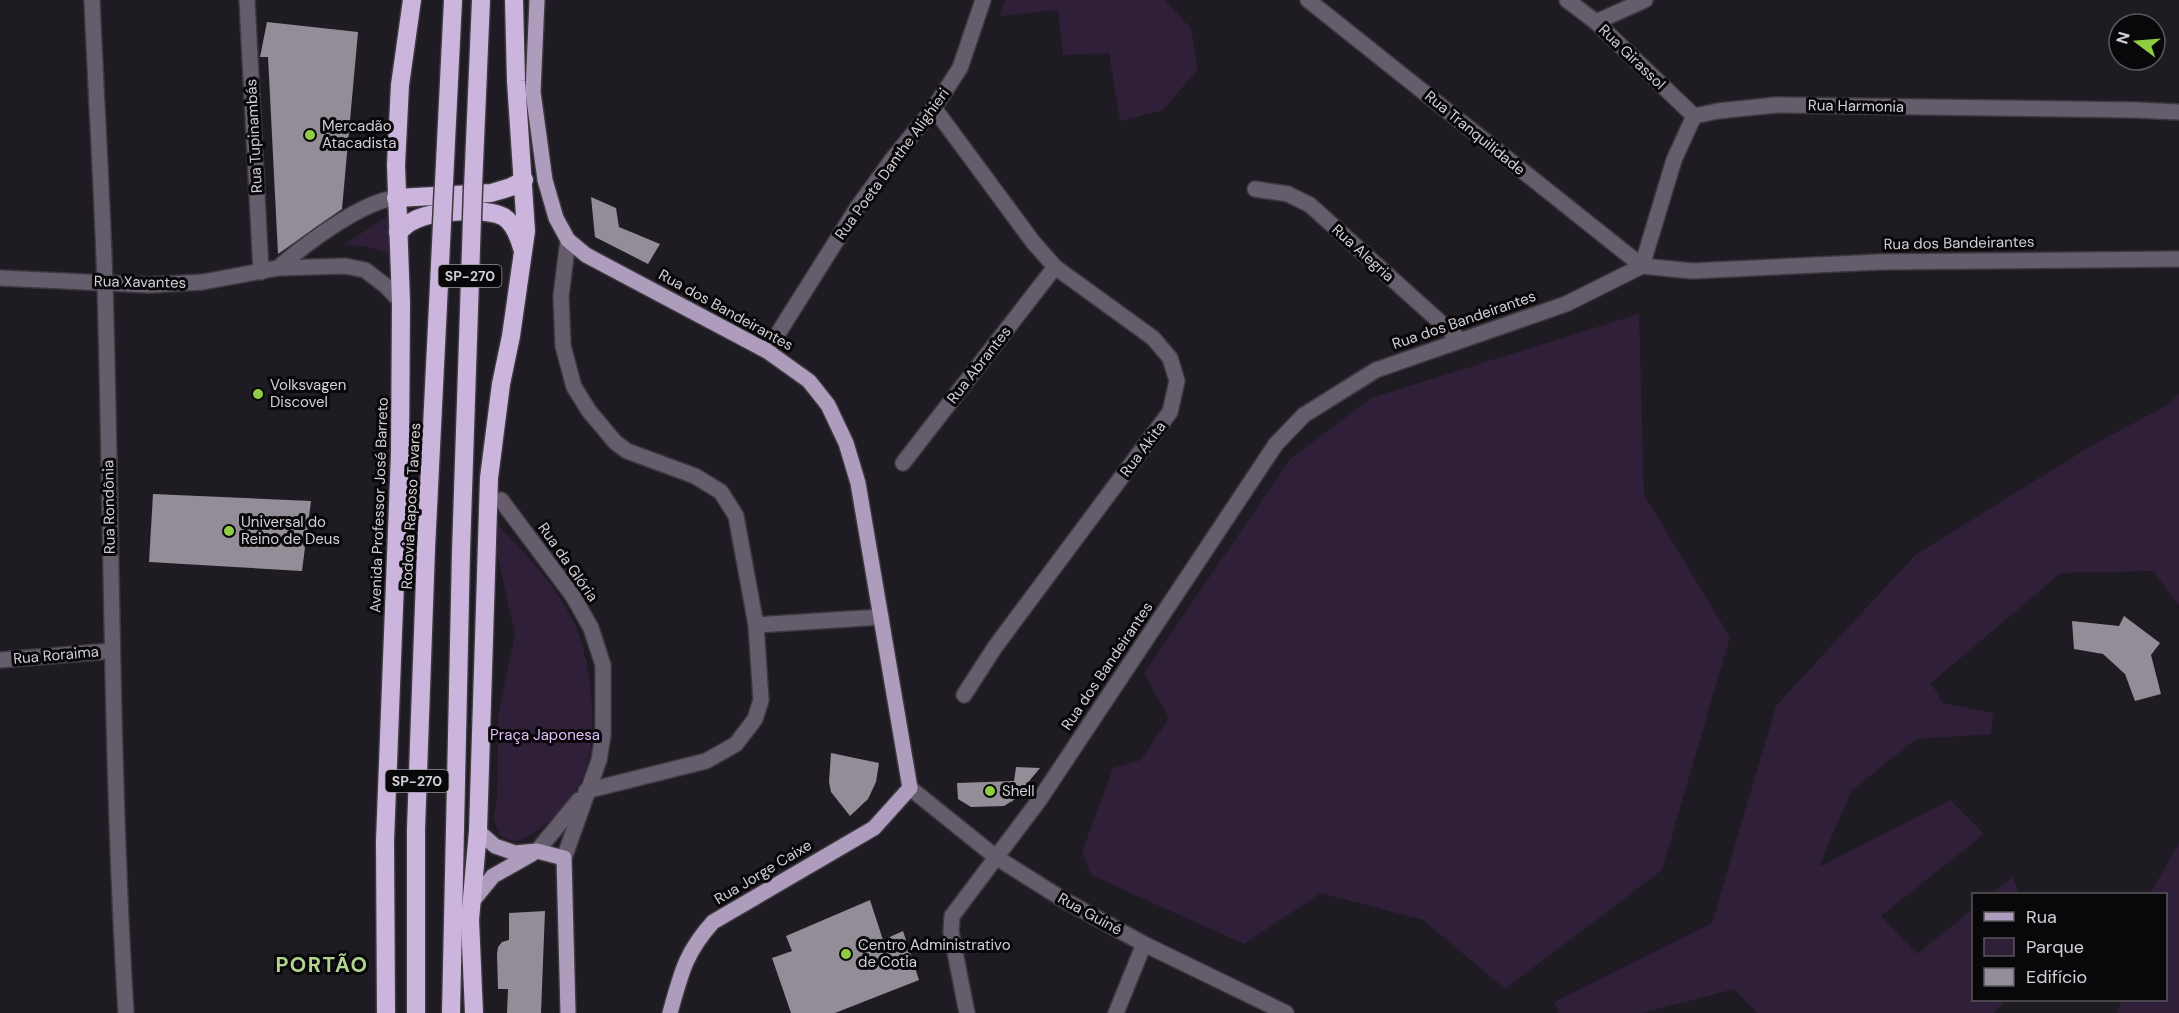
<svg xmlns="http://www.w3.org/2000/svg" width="2179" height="1013" font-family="'DM Sans',sans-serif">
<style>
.green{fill:#2f1f39}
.building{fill:#928d96}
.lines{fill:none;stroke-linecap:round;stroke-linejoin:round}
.minor-casing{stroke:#3c383f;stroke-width:18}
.major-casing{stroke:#3c383f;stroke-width:18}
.highway-casing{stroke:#3c383f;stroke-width:21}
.minor{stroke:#655c6c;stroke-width:15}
.major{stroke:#ae9cbc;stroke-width:15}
.highway{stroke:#ccb5dc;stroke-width:18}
.highway-bridge-casing{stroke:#3c383f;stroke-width:21;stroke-linecap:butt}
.highway-bridge{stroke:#ccb5dc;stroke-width:18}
.poi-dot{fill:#8fcd42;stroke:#080709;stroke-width:2}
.labels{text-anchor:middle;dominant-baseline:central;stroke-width:6;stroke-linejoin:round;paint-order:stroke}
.shield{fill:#080709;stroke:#969498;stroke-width:1.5}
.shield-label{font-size:14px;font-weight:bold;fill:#d3d0d5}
.street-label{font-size:15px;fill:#d3d0d5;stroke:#080709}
.poi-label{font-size:15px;fill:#d3d0d5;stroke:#080709;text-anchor:start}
.park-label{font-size:15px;fill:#e2bffb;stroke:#080709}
.district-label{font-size:21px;font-weight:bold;letter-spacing:1.5px;fill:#b1d58f;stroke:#080709}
</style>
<rect width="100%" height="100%" fill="#1f1b22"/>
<g class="green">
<polygon points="1005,0 1165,0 1191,29 1198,69 1163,110 1120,121 1109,53 1063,55 1058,10 1000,16"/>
<polygon points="388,216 389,254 365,246 343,245"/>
<polygon points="1639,314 1644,495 1730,637 1662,870 1505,989 1423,920 1321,893 1244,944 1091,875 1082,852 1113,768 1141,760 1169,718 1144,673 1290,459 1371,398"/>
<polygon points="2179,394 2179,605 2153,571 2061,573 1931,683 1943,703 1993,713 1991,734 1916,739 1851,791 1819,867 1950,800 1984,834 1881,916 1917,954 1973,909 1974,1000 2005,1000 1994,1013 1757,1013 1734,989 1642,1013 1559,1013 1554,1002 1712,923 1776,706 1915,555 2096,443 2168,405"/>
<path d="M497,524c28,30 58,59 76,97 19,38 28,122 8,160 -14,26 -39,52 -66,61l-15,-6 -7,-19 4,-17 1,-83 17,-83 -18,-81z"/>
<polygon points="2179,843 2179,1013 2117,1013 2122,1000 2166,1000 2166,894 2150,894"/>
<polygon points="2013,877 2019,894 1991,894"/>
</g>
<g class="building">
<polygon points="267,22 358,32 342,209 278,254 268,57 260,57"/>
<polygon points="591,197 616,208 619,227 660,244 648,264 595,237"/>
<polygon points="153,494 311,501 302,571 149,562"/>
<polygon points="2124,616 2160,643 2151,655 2161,694 2135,701 2125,674 2103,654 2074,649 2072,621 2119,626"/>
<polygon points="831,753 879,763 876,782 868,799 850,816 831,792 829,782"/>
<polygon points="1016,767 1040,768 1011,803 1012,801 1004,806 971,807 958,799 957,783 1014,781"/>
<polygon points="870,900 883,940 903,931 919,980 835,1013 791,1013 772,958 792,951 786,936"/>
<polygon points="545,911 541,1013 507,1013 508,989 498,989 497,954 498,947 502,942 509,940 509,913"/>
</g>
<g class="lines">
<defs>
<g id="minor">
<path d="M92,0c4,95 10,190 13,285 7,243 6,486 21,728"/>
<polyline points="247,0 261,272"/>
<polyline points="1308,0 1642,266"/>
<polyline points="1567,0 1596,22 1694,116"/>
<polyline points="1596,22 1645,0"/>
<polyline points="934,108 1033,242 1055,267 1153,338 1170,358 1177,381 1170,412 995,647 964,695"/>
<polyline points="1694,116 1718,111 1776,105 2136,110 2179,112"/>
<polyline points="1255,189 1288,194 1310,205 1460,340"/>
<polyline points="568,240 561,296 563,346 574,387 589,411 615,442 627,451 695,476 721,492 736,516 756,625 761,700 755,719 736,744 706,761 586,791"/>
<polyline points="1642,266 1674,160 1694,116"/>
<path d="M278,268c26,-23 84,-67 118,-70"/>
<polyline points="0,278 149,285 203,282 278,268 345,266 365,270 386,286 401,302"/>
<polyline points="767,351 857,208 894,157 934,108 960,68 983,0"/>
<polyline points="903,463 1055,267"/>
<polyline points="501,500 573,596 591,628 603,665 603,735 599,760 564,858"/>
<polyline points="756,625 881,617"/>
<polyline points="0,660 111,651"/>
<polyline points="910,788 997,858 1064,900 1144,944 1286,1013"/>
<polyline points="537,851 579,800"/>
<polyline points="967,1013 951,932 952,916 1040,799 1276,444 1304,415 1376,370 1566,304 1642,266 1692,271 1879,262 2179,259"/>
<polyline points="1116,1013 1144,944"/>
</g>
<g id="major">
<path d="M537,0l-4,92 12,88 11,38 12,22 18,15 181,96 42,30 19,24 18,38 12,40 52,305 -36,40 -161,94c-28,31 -32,52 -43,91"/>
<polyline points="478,831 495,846 515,853 537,851 564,858 568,1013"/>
<polyline points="471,903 493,876 532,854"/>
</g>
<g id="highway">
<polyline points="396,198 491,193 511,187 524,180"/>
<path d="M398,232c5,-4 10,-9 15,-11 17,-10 74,-14 91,-4 10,7 15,20 18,31"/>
<polyline points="386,1013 385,841 400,453 401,302 396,165 400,85 412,0"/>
<polyline points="416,1013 416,829 426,549"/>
<polyline points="451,1013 461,552"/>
<polyline points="474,1013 470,920 478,831 489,478 501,384 511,336 526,231 516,81 514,0"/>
</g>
</defs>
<use href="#minor" class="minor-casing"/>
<use href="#major" class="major-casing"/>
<use href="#highway" class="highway-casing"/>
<use href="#minor" class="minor"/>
<use href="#major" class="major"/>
<use href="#highway" class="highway"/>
<defs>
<g id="highway-bridge">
<polyline points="426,549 453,0"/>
<polyline points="461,552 473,188 481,0"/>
</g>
</defs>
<use href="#highway-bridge" class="highway-bridge-casing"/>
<use href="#highway-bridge" class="highway-bridge"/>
</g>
<g class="poi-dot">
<circle cx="310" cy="135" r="6"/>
<circle cx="258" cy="394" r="6"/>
<circle cx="229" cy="531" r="6"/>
<circle cx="990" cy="791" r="6"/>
<circle cx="846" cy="954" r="6"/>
</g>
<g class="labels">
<g class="shield">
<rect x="438.5" y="265" width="63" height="22" rx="4.5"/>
<rect x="385.5" y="770" width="63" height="22" rx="4.5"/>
</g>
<g class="shield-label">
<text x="470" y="276">SP-270</text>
<text x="417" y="781">SP-270</text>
</g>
<g class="street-label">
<text transform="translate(1632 57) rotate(44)">Rua Girassol</text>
<text transform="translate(1856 106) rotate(1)">Rua Harmonia</text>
<text transform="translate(1475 133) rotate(39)">Rua Tranquilidade</text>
<text transform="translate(254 136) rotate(-93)">Rua Tupinambás</text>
<text transform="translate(892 164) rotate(-54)">Rua Poeta Danthe Alighieri</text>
<text transform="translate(1959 243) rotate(-1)">Rua dos Bandeirantes</text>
<text transform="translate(1363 253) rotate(42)">Rua Alegria</text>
<text transform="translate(140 282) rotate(1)">Rua Xavantes</text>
<text transform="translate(726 310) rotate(29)">Rua dos Bandeirantes</text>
<text transform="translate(1464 320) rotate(-19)">Rua dos Bandeirantes</text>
<text transform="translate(979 365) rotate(-52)">Rua Abrantes</text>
<text transform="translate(1143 449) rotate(-53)">Rua Akita</text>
<text transform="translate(379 505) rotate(-88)">Avenida Professor José Barreto</text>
<text transform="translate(411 506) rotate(-87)">Rodovia Raposo Tavares</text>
<text transform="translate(109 507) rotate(-91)">Rua Rondônia</text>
<text transform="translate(568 562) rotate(55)">Rua da Glória</text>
<text transform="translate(56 655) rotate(-5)">Rua Roraima</text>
<text transform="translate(1107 666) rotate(-56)">Rua dos Bandeirantes</text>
<text transform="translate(763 872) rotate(-31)">Rua Jorge Caixe</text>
<text transform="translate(1090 914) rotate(29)">Rua Guiné</text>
</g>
<g class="poi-label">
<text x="322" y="126">Mercadão<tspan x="322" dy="17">Atacadista</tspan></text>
<text x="270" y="385">Volksvagen<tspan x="270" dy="17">Discovel</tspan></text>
<text x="241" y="522">Universal do<tspan x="241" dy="17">Reino de Deus</tspan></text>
<text x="1002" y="791">Shell</text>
<text x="858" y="945">Centro Administrativo<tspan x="858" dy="17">de Cotia</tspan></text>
</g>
<g class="park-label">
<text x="545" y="735">Praça Japonesa</text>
</g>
<g class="district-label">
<text x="322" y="965">PORTÃO</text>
</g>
</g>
<rect x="1972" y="893" width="195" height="108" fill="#080709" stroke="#59575b" stroke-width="1.5"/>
<rect x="1984" y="912" width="30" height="9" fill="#ae9cbc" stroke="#59575b" stroke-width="1.5"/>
<text x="2026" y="923" font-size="18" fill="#d3d0d5">Rua</text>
<rect x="1984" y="938" width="30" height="18" fill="#2f1f39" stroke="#59575b" stroke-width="1.5"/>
<text x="2026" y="953" font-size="18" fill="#d3d0d5">Parque</text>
<rect x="1984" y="968" width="30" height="18" fill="#928d96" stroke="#59575b" stroke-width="1.5"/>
<text x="2026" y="983" font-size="18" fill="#d3d0d5">Edifício</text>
<g transform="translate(2137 42) rotate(286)"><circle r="28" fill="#080709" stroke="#59575b" stroke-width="1.5"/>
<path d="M0-4.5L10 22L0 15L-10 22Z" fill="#8fcd42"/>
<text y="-9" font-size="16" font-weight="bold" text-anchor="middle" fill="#d3d0d5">N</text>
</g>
</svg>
